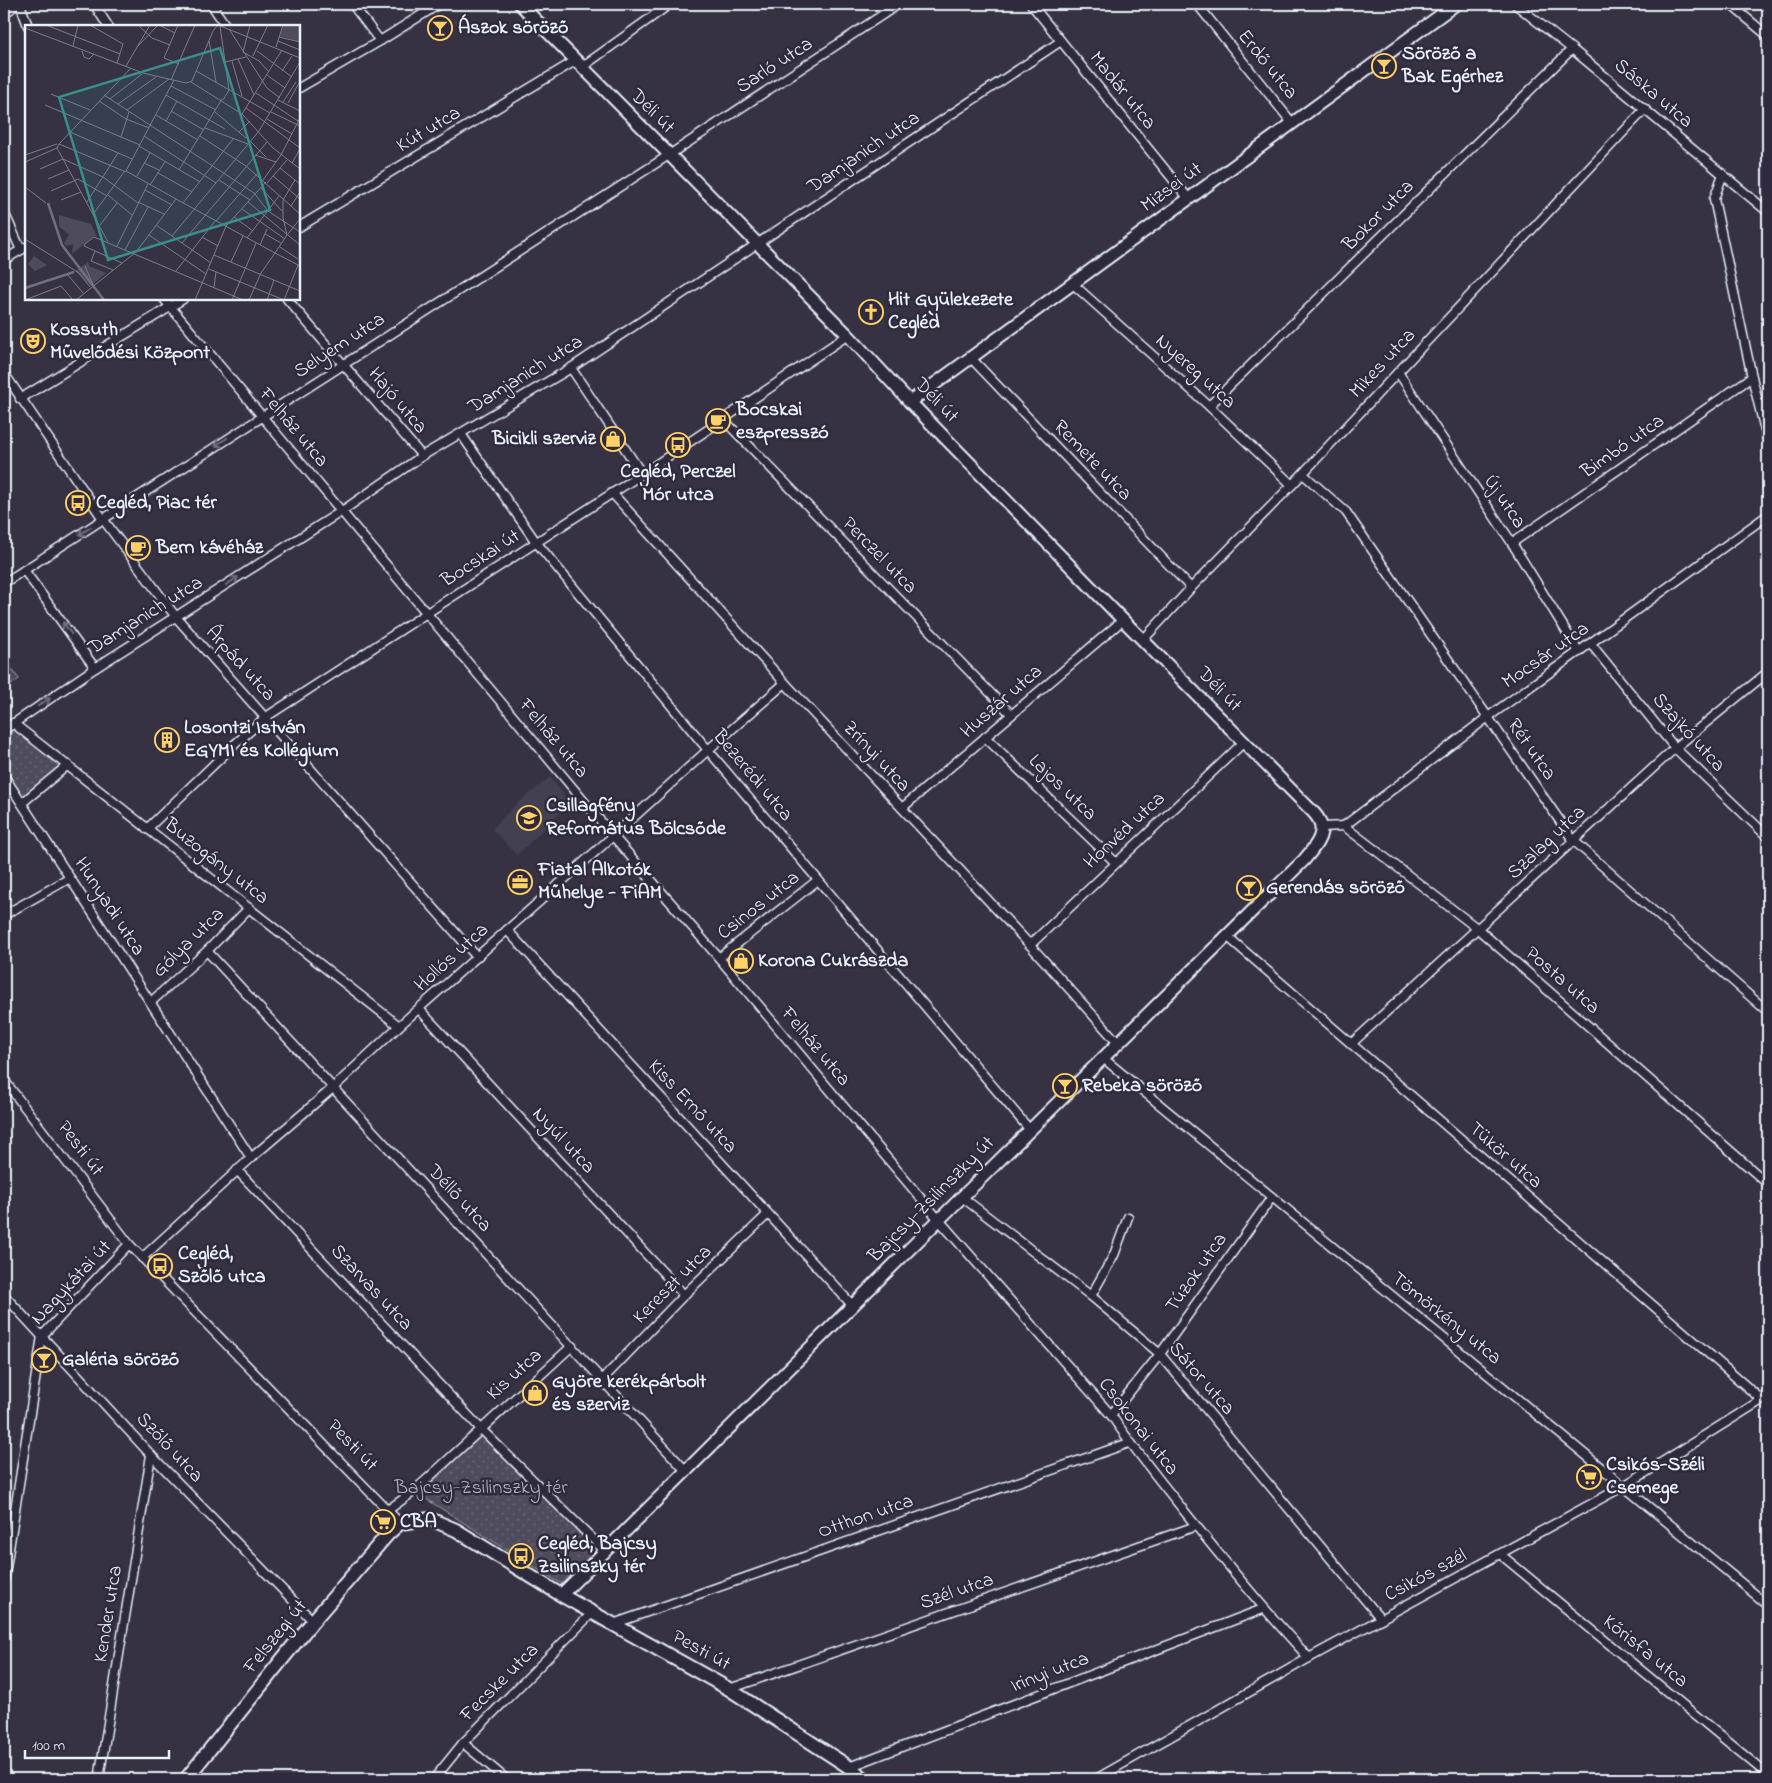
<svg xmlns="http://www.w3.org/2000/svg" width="1772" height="1783" font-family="'Indie Flower',sans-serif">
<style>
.built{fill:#433f51}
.industrial{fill:url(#industrial-grid)}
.grass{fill:url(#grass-dots);stroke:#9a9eaa}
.pitch{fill:#4d4b5c;stroke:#9a9eaa}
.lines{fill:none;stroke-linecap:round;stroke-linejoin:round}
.street-casing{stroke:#e8f1f8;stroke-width:11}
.secondary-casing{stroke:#e8f1f8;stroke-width:15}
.primary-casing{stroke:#e8f1f8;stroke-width:16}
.street{stroke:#2f2a3d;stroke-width:8}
.secondary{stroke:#2f2a3d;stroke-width:11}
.primary{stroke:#2f2a3d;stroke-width:12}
.oneway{stroke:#70707e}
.labels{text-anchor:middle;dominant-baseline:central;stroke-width:5;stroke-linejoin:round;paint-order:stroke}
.poi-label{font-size:20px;font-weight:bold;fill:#e8f1f8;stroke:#2f2a3d;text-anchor:start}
.street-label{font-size:20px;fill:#e8f1f8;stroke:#2f2a3d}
.park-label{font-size:20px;fill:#b2b7c1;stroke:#2f2a3d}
.inset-river{fill:none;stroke:#70717f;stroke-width:2.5}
.inset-road{fill:none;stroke:#7d7e8c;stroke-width:1}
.view{fill:#3a8f8a;fill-opacity:0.15;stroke:#3a8f8a;stroke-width:2.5}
.inset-edge{fill:none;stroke:#e8f1f8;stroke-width:2.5}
</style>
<defs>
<pattern id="industrial-grid" width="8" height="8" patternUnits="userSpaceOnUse" patternTransform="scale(1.25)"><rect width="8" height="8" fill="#433f51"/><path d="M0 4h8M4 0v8" fill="none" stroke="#5e5b6b"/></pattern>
<pattern id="grass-dots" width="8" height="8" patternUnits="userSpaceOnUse" patternTransform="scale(1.25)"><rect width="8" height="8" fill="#4d4b5c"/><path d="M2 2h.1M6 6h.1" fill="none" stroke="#676574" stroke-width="1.8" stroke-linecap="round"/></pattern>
</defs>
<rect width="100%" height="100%" fill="#363244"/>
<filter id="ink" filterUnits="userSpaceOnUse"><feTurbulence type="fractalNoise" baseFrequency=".02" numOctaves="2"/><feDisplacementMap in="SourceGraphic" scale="10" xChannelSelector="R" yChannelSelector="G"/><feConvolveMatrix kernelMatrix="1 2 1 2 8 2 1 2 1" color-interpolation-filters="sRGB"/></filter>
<g filter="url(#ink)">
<polygon class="built" points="550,777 570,803 517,855 492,829 514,806"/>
<polygon class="industrial" points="464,15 470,25 461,31 455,21"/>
<g class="grass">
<polygon points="13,723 68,765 22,803 4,776 4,730"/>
<polygon points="480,1433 605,1551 568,1588 418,1494"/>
</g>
<polygon class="pitch" points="4,658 19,679 4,690"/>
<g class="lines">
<defs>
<g id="street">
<polyline points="20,4 28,26"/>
<polyline points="94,4 108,26"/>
<polyline points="211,4 226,26"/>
<polyline points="352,4 380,41"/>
<polyline points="1031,4 1189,199"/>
<polyline points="1197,4 1293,124"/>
<polyline points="1515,4 1572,49 1768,212"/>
<polyline points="1730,4 1768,36"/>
<polyline points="4,14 17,4"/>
<polyline points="582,67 670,4"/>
<polyline points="299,88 380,41 439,4"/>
<polyline points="1723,174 1714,199 1752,377 1768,443"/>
<polyline points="4,212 21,250"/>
<polyline points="299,227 575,61"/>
<polyline points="4,260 26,247"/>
<polyline points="1073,284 1209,406 1292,485"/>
<path d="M164,299l449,537 106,122 220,262 172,195c23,34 48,65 74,97 40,50 80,99 124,146"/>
<polyline points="287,299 422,456"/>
<polyline points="970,357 1191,588"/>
<polyline points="571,368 642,474"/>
<polyline points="1398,372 1512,543 1579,652"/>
<polyline points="4,373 103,519 176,617 477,957"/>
<polyline points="20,399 183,299"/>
<polyline points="1209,406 1572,49"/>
<polyline points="724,420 1011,714"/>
<polyline points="461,434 536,542 708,750 1030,1130"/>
<polyline points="1303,474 1346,512 1573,840 1768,1012"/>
<polyline points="612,493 785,683 1030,945 1118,1043"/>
<polyline points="1512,543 1752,377"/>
<polyline points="24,570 95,668"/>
<polyline points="4,583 669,155 899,4"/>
<polyline points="1143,640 1191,588 1292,485 1645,109"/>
<polyline points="1591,644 1675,748 1768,837"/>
<polyline points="13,723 399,1026"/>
<polyline points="4,730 95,668 342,511 422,456 571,368 1061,41"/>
<polyline points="985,737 1115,862"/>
<polyline points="4,776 251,1158"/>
<polyline points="22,803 68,765"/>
<polyline points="902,808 1123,620"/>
<polyline points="1344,826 1488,717 1768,515"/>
<polyline points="1322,827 1344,826 1478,929 1768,1184"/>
<polyline points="147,829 234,745 266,717 642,474 848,335"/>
<polyline points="4,915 70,878"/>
<polyline points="507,930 853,1306"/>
<polyline points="1227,936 1762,1400"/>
<polyline points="1030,945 1244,742"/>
<polyline points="207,951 686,1471"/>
<polyline points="719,958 818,880"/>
<polyline points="151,1002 207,951 249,908"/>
<polyline points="419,1009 684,1295"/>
<polyline points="1351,1044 1675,748 1768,672"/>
<polyline points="1103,1058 1768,1605"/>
<polyline points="4,1080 129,1244 400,1523"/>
<polyline points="237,1170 481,1429 605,1551"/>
<polyline points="962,1197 1091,1296 1160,1354 1381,1619"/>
<polyline points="142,1258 251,1158 334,1087 399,1026 613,836 708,750 785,683"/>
<polyline points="4,1295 151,1455 313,1621"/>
<polyline points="1091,1296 1114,1255 1128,1217"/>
<polyline points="602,1380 684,1295 768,1214"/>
<polyline points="1111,1415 1160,1354 1272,1197"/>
<polyline points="388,1510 413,1492 572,1346"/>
<polyline points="1500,1554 1768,1775"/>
<polyline points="4,1581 42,1336 129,1244"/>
<polyline points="613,1624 1129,1443"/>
<polyline points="729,1689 1196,1526"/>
<polyline points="463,1743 506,1779"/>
<polyline points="849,1767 1263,1609"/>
<polyline points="99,1779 151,1455"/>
<polyline points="434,1779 463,1743 593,1612"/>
<polyline points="1096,1779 1309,1658 1624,1486 1768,1396"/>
</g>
<g id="secondary">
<path d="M520,4l328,331 62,67 213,218 191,193c16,17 2,33 -10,47l-342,337 -401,398"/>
<polyline points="910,402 1456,4"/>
</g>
<polyline id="primary" points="186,1779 313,1621 388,1534 400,1523 430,1519 456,1530 561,1595 729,1689 849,1767 865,1779"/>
</defs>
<use href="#street" class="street-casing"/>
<use href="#secondary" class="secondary-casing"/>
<use href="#primary" class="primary-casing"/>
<use href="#street" class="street"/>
<use href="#secondary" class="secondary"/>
<use href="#primary" class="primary"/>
</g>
<defs><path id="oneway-shaft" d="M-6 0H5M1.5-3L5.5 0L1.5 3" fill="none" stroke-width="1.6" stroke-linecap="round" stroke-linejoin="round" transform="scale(1.25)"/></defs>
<g class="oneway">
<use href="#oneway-shaft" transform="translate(221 442) rotate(147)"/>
<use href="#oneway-shaft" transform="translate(85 531) rotate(147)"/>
<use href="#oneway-shaft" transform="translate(232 581) rotate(-33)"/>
<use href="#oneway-shaft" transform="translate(67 628) rotate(-126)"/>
<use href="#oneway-shaft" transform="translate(44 702) rotate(-34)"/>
</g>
</g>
<defs>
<symbol id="bar-ring" viewBox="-11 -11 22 22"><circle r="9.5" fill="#2f2a3d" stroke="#ffd166" stroke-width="1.5"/><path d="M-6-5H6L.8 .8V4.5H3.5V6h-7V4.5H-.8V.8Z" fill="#ffd166"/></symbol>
<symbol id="church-ring" viewBox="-11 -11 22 22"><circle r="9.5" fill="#2f2a3d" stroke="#ffd166" stroke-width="1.5"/><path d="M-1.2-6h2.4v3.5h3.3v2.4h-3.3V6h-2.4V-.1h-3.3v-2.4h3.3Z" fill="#ffd166"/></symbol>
<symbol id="theatre-ring" viewBox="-11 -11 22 22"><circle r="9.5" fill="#2f2a3d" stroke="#ffd166" stroke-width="1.5"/><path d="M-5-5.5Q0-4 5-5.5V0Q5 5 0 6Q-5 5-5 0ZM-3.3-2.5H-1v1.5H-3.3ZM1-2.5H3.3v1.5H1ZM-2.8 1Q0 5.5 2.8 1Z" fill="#ffd166"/></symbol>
<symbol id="cafe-ring" viewBox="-11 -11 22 22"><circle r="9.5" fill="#2f2a3d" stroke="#ffd166" stroke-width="1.5"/><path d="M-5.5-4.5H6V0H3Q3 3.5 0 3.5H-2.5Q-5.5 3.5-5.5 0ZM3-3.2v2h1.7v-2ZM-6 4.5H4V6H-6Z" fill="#ffd166"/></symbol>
<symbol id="shop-ring" viewBox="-11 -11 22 22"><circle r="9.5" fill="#2f2a3d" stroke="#ffd166" stroke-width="1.5"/><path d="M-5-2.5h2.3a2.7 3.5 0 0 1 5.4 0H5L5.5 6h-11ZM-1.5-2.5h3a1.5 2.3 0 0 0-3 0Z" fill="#ffd166"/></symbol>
<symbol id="bus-ring" viewBox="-11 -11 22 22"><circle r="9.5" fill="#2f2a3d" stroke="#ffd166" stroke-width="1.5"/><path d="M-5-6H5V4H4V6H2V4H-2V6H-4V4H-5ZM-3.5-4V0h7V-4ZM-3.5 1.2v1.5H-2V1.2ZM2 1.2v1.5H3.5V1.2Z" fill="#ffd166"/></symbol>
<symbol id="building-ring" viewBox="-11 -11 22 22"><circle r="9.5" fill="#2f2a3d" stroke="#ffd166" stroke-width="1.5"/><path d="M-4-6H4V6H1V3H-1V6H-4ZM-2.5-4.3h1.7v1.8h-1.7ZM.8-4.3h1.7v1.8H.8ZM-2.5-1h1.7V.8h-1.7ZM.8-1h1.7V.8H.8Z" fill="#ffd166"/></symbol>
<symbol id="school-ring" viewBox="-11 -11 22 22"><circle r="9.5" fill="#2f2a3d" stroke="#ffd166" stroke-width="1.5"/><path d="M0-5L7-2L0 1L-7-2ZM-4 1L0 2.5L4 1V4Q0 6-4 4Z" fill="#ffd166"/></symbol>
<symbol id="office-ring" viewBox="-11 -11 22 22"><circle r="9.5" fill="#2f2a3d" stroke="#ffd166" stroke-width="1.5"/><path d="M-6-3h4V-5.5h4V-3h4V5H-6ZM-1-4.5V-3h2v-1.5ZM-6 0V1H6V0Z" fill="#ffd166"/></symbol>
<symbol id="supermarket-ring" viewBox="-11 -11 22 22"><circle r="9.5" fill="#2f2a3d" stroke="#ffd166" stroke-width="1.5"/><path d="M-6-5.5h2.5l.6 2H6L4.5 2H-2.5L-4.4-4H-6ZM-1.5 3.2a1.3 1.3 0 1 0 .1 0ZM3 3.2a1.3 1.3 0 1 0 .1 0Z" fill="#ffd166"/></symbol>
</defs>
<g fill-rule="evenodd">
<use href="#bar-ring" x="426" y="14" width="28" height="28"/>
<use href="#bar-ring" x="1370" y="52" width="28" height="28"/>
<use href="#church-ring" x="857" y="298" width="28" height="28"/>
<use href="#theatre-ring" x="19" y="327" width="28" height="28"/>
<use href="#cafe-ring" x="704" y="407" width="28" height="28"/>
<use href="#shop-ring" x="599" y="425" width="28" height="28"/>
<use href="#bus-ring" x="664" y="431" width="28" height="28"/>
<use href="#bus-ring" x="64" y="489" width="28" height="28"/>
<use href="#cafe-ring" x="124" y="534" width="28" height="28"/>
<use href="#building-ring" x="153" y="726" width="28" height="28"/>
<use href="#school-ring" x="515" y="804" width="28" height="28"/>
<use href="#office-ring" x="506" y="868" width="28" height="28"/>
<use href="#bar-ring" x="1235" y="874" width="28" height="28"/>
<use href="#shop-ring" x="727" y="947" width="28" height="28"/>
<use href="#bar-ring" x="1051" y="1072" width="28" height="28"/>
<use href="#bus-ring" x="146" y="1252" width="28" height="28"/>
<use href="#bar-ring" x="30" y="1346" width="28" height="28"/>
<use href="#shop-ring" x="521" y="1379" width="28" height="28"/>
<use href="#supermarket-ring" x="1575" y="1463" width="28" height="28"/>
<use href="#supermarket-ring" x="369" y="1508" width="28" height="28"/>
<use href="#bus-ring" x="507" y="1542" width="28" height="28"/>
</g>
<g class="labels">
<g class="poi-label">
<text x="458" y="28">Ászok söröző</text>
<text x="1402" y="54">Söröző a<tspan x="1402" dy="23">Bak Egérhez</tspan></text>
<text x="888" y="300">Hit Gyülekezete<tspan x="888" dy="23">Cegléd</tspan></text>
<text x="50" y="330">Kossuth<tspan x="50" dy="23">Művelődési Központ</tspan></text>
<text x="736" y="410">Bocskai<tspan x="736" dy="23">eszpresszó</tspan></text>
<text x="596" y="439" text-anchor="end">Bicikli szerviz</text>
<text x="678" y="472" text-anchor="middle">Cegléd, Perczel<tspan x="678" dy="23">Mór utca</tspan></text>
<text x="96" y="503">Cegléd, Piac tér</text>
<text x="156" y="548">Bern kávéház</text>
<text x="184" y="728">Losontzi István<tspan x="184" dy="23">EGYMI és Kollégium</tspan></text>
<text x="546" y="806">Csillagfény<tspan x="546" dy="23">Református Bölcsőde</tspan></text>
<text x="538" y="870">Fiatal Alkotók<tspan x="538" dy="23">Műhelye - FiAM</tspan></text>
<text x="1266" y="888">Gerendás söröző</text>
<text x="758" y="961">Korona Cukrászda</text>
<text x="1082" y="1086">Rebeka söröző</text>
<text x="178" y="1254">Cegléd,<tspan x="178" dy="23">Szőlő utca</tspan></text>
<text x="62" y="1360">Galéria söröző</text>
<text x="552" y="1382">Györe kerékpárbolt<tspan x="552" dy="23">és szerviz</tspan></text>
<text x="1606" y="1465">Csikós-Széli<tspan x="1606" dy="23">Csemege</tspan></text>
<text x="400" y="1522">CBA</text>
<text x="538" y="1544">Cegléd, Bajcsy<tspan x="538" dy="23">Zsilinszky tér</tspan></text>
</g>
<g class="street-label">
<text transform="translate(1267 65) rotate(51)">Erdő utca</text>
<text transform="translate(775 66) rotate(-33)">Sarló utca</text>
<text transform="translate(1122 91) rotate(51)">Madár utca</text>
<text transform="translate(1653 94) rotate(40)">Sáska utca</text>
<text transform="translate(652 112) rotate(45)">Déli út</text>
<text transform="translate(429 130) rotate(-31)">Kút utca</text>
<text transform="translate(864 153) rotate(-34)">Damjanich utca</text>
<text transform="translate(1172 188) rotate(-36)">Mizsei út</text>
<text transform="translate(1379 216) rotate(-45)">Bokor utca</text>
<text transform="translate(340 346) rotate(-33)">Selyem utca</text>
<text transform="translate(1383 364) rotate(-47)">Mikes utca</text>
<text transform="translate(1195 372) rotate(42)">Nyereg utca</text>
<text transform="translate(526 375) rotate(-32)">Damjanich utca</text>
<text transform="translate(397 401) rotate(50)">Hajó utca</text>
<text transform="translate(936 401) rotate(46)">Déli út</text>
<text transform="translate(293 428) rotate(50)">Felház utca</text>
<text transform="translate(1623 447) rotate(-35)">Bimbó utca</text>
<text transform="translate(1092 461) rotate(46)">Remete utca</text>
<text transform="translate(1504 502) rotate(56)">Új utca</text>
<text transform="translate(879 556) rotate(46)">Perczel utca</text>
<text transform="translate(481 559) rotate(-33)">Bocskai út</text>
<text transform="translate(146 616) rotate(-32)">Damjanich utca</text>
<text transform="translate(1546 656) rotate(-35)">Mocsár utca</text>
<text transform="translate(240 664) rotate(48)">Árpád utca</text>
<text transform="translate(1219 690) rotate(46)">Déli út</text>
<text transform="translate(1002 702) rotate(-41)">Huszár utca</text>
<text transform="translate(1688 733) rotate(48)">Szajkó utca</text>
<text transform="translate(553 739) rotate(50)">Felház utca</text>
<text transform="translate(1531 750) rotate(55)">Rét utca</text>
<text transform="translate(876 757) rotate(47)">Zrínyi utca</text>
<text transform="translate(752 776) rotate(50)">Bezerédi utca</text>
<text transform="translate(1062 788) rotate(44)">Lajos utca</text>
<text transform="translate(1125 831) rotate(-43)">Honvéd utca</text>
<text transform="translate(1547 843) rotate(-43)">Szalag utca</text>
<text transform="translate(216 862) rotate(38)">Buzogány utca</text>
<text transform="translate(759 906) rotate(-38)">Csinos utca</text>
<text transform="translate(109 907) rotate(57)">Hunyadi utca</text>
<text transform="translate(189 943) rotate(-44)">Gólya utca</text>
<text transform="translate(452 958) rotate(-42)">Hollós utca</text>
<text transform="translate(1562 981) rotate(41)">Posta utca</text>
<text transform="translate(815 1047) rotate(50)">Felház utca</text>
<text transform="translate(692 1107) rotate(47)">Kiss Ernő utca</text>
<text transform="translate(563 1141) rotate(47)">Nyúl utca</text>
<text transform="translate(80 1149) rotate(53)">Pesti út</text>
<text transform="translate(1505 1156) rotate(41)">Tükör utca</text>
<text transform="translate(459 1199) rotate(47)">Déllő utca</text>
<text transform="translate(932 1200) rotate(-45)">Bajcsy-Zsilinszky út</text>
<text transform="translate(1197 1273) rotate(-55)">Túzok utca</text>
<text transform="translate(72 1283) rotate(-47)">Nagykátai út</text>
<text transform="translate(673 1285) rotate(-45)">Kereszt utca</text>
<text transform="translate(371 1288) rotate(47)">Szarvas utca</text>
<text transform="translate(1446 1319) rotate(39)">Tömörkény utca</text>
<text transform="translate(515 1375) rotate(-42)">Kis utca</text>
<text transform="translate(1201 1379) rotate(49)">Sátor utca</text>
<text transform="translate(1138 1427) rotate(52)">Csokonai utca</text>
<text transform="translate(352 1446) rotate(46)">Pesti út</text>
<text transform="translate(169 1448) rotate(47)">Szőlő utca</text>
<text transform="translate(866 1517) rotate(-19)">Otthon utca</text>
<text transform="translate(1426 1576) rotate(-28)">Csikós szél</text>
<text transform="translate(957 1592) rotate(-19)">Szél utca</text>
<text transform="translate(109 1614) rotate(-81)">Kender utca</text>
<text transform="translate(276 1637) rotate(-51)">Felszegi út</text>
<text transform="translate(701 1651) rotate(29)">Pesti út</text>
<text transform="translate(1645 1652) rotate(39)">Kőrisfa utca</text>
<text transform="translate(1050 1673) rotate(-21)">Irinyi utca</text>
<text transform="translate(500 1683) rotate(-45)">Fecske utca</text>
</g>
<g class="park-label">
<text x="481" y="1488">Bajcsy-Zsilinszky tér</text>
</g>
</g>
<g transform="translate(25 25)">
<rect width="275" height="275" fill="#363244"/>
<path d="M63,237l1,4 17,7 -15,13 -16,-15z" fill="#4d4b5c"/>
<path d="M34,190l32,9 6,13 -3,-1 -22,18 1,-10 -7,2 -2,-3 5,-8 -10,-9zM9,231l13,9 -12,6 -7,-7z" fill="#4d4b5c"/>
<path d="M259,0h16v17l-20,-6z" fill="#4d4b5c"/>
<path class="inset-river" d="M23,178l14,42 42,55M0,263l49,-16"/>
<path class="inset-road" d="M21,0l74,29M65,0l33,19 -6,19M113,0l14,13 18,7M134,0l16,8M153,0l-14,33 15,6M195,1l9,64 -6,10M0,3l118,45 43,10 6,-2 21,-50 5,-6 82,33M204,4l38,59 13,10M254,12l21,5M184,16l7,41M253,16l22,9M48,21l5,-21M113,21l20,-21M251,22l7,-22M57,26l2,6 5,2 5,-5M232,26l35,26M218,27l16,9 10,11M218,27l7,-27M228,31l15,-31M213,34l16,36M207,36l10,35M200,37l21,-5M101,41l24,-41M171,46l74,42M257,46l10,-15M242,50l18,13M146,55l24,-55M166,57l51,32 31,34 27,21M146,61l45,24M231,68l42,28M26,69l39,16M79,70l150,98 14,18 32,21M141,70l59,34M85,74l32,-25M253,75l22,11M74,76l27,18 23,9M258,77l13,-20M263,78l11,-20M93,79l38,-27M20,80l95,40M221,83l54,40M102,85l42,-31M146,86l33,19M190,87l31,26M246,87l29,14M217,89l40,-64M131,90l42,25M242,94l25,15M141,96l11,-20M180,103l43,16M45,107l62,27M214,107l11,-11M119,111l72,47M175,111l46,30 54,48M96,112l8,-25M226,117l15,15M34,119l-2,4 51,94M34,119l71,-75M34,119l67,28M114,121l61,36M0,130l32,-11M230,130l21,7M0,137l32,-14M119,138l15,7M267,138l8,-14M255,143l20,16M15,144l23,-10 40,18 35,26M154,145l43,-71M133,148l34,19M112,151l13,-23M248,151l27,23M23,154l21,-9M194,155l31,20M238,155l18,-25 19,-37M242,158l20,-23M125,160l15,-23M0,162l21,16M236,163l21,23M120,165l27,15M26,166l27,-12 29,17M83,170l24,20M151,174l99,54 12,-18 -4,-17v-18M36,175l20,-8M258,175l12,-20M62,177l31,-49M113,177l26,12M223,177l52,43M158,178l50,-64M266,181l9,-14M217,184l43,30M69,188l30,-41M209,192l19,14M191,196l41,-47M75,200l17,-22M131,200l55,38M240,209l16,9M263,209l12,-15M124,210l57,39M147,211l87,-105 41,-69M177,212l16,9M222,213l32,-42M0,214l54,34 11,14M157,218l85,-101M235,220l7,-16M92,221l31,-62M255,222l18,12M100,225l23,-43M70,226l-4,10 22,9M189,230l86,36M206,237l12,-26M97,238l-38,-17 1,-2 9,-7 149,63M60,241l8,19M184,244l75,31M151,246l39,-50M43,250l15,18M189,262l2,-15M0,275l36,-14 12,14M51,275l60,-48 40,-53 -50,-28 48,-91M170,275l31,-74 40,-44M207,275l24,-57M224,275l12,-27 14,-20 25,13M242,275l7,-20M259,275l14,-35"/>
<path class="view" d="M195,23l50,162 -162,50 -49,-163z"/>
<rect width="275" height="275" class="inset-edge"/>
</g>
<rect width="1772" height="1783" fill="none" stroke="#2f2a3d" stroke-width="20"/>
<rect x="10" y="10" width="1752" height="1763" fill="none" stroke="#e8f1f8" stroke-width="2" filter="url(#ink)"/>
<path d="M25 1750v8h144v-8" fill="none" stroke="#e8f1f8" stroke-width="2.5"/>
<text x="32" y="1750" font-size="15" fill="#e8f1f8" stroke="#2f2a3d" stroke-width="4" paint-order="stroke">100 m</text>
</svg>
